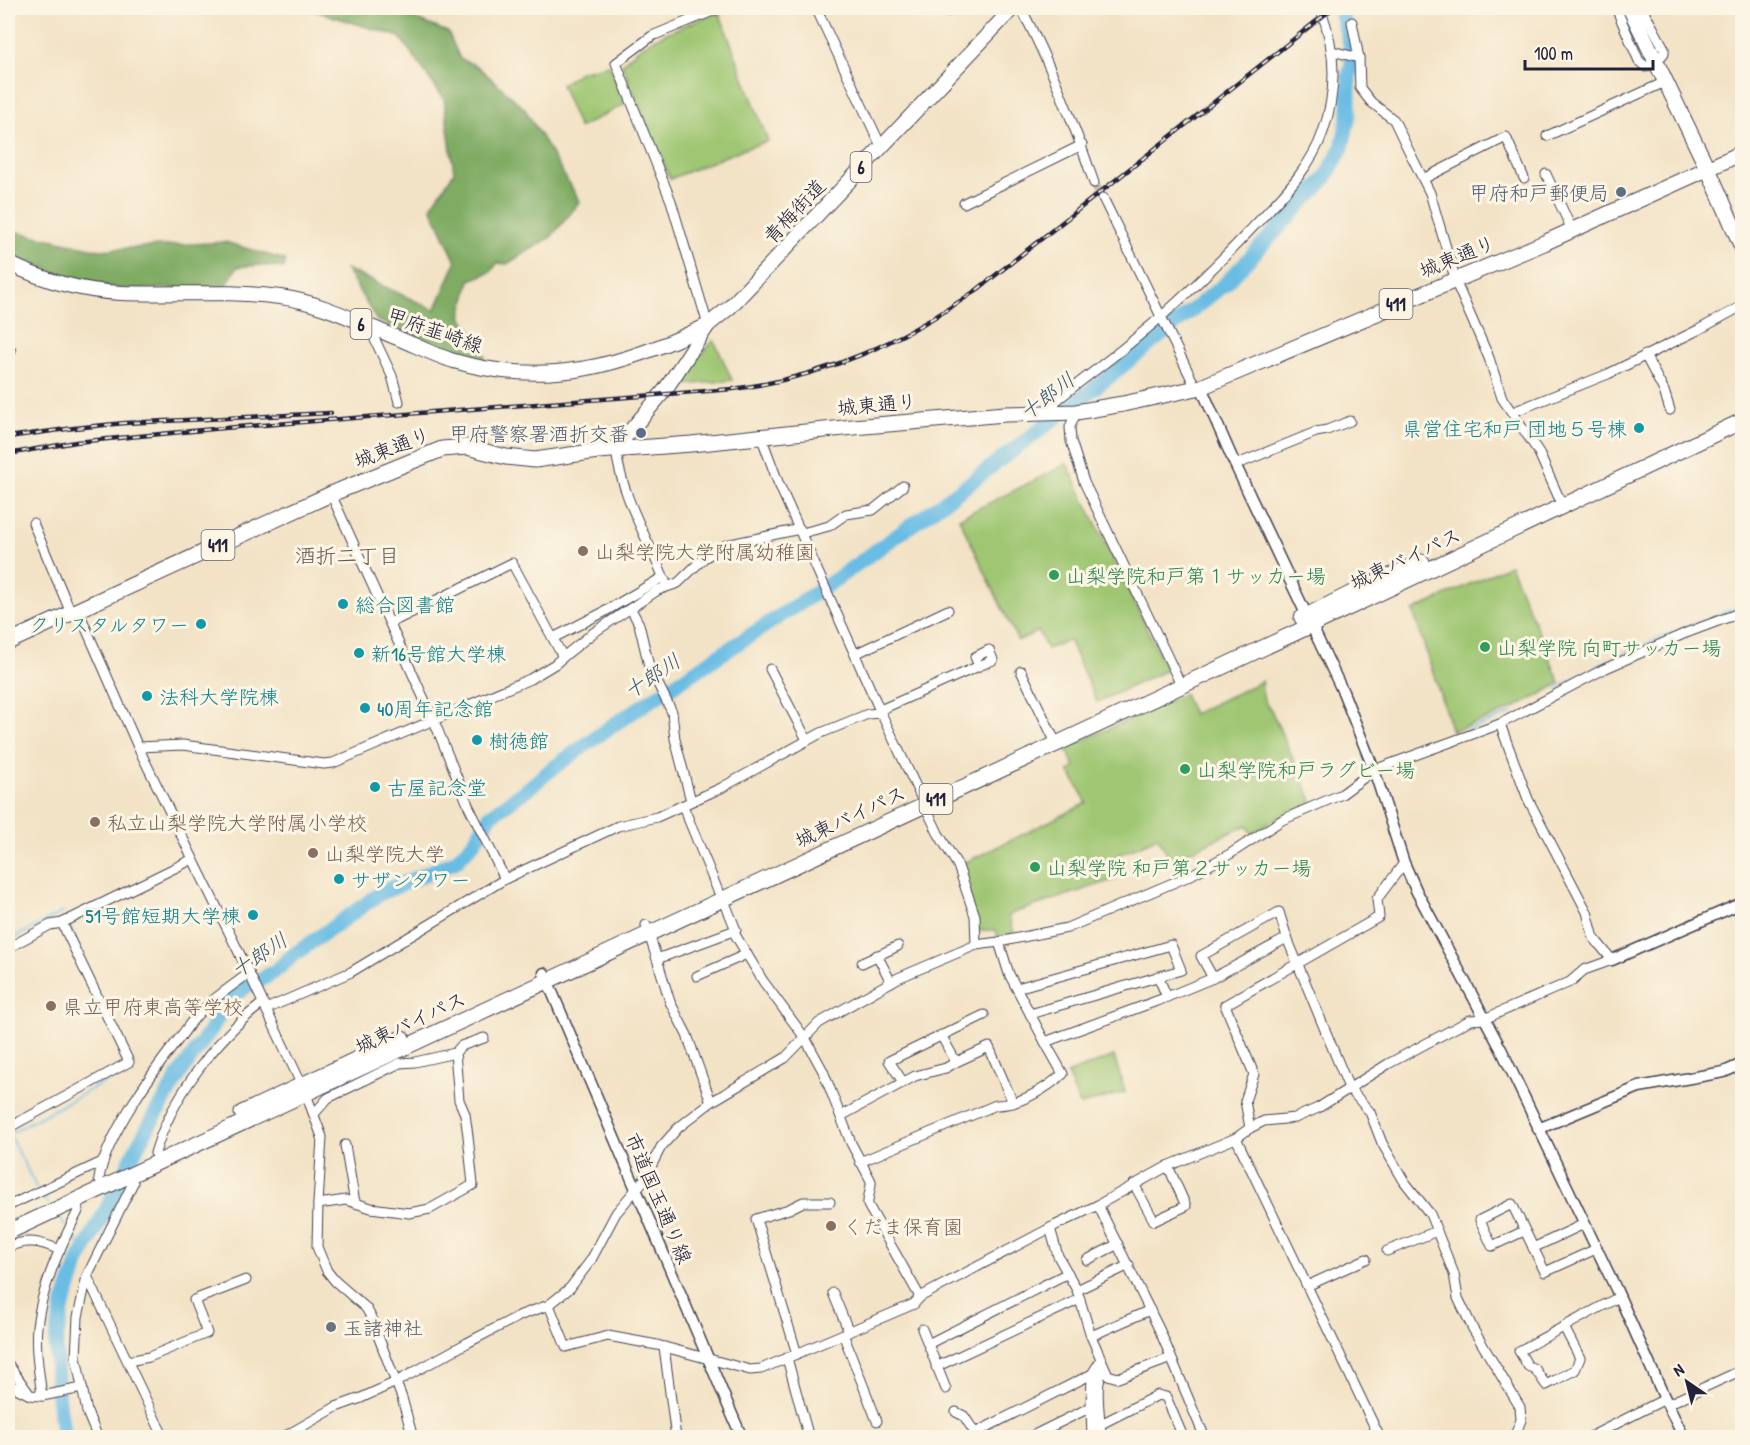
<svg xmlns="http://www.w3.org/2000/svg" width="1750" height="1445" font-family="'Patrick Hand','Klee One',sans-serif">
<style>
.green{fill:#9fc672;stroke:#607456;stroke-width:1.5}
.forest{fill:#7fab64;stroke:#506650;stroke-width:1.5}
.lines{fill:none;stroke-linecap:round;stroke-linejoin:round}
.stream{stroke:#69bce4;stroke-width:2}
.river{stroke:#69bce4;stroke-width:15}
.minor-tunnel{stroke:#c9bcaa;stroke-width:9;stroke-dasharray:9 4.5;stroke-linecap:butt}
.minor-casing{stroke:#413f50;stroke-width:11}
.tertiary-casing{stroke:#413f50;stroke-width:13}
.primary-casing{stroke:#413f50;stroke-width:16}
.trunk-casing{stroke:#413f50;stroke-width:17}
.minor{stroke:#fff;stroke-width:9}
.tertiary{stroke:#fff;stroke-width:10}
.primary{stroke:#fff;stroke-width:14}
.trunk{stroke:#fff;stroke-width:15}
.rail-casing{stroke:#22223b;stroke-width:4.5}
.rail{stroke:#fcf5e5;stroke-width:2;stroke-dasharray:7;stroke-linecap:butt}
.service-dot{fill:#5c6f8a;stroke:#fcf5e5;stroke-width:2}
.culture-dot{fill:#0f9aa8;stroke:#fcf5e5;stroke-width:2}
.education-dot{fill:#8d6e63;stroke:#fcf5e5;stroke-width:2}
.leisure-dot{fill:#2e9e5b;stroke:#fcf5e5;stroke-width:2}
.worship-dot{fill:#6b7280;stroke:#fcf5e5;stroke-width:2}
.labels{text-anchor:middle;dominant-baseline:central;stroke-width:6;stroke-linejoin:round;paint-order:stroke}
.shield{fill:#fcf5e5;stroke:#63616e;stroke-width:1.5}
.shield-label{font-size:18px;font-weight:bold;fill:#22223b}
.service-label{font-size:20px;fill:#4e5e75;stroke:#fcf5e5;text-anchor:end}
.street-label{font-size:20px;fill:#22223b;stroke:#fcf5e5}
.culture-label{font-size:20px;fill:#0d838f;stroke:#fcf5e5;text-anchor:start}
.education-label{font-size:20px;fill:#785e54;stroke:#fcf5e5;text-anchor:start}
.leisure-label{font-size:20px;fill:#27864d;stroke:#fcf5e5;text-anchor:start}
.worship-label{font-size:20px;fill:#5b616d;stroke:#fcf5e5;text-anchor:start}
.water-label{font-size:21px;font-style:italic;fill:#3b5876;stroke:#fcf5e5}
.neighbourhood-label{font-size:21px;fill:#685652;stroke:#fcf5e5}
</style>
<rect width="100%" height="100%" fill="#fcf5e5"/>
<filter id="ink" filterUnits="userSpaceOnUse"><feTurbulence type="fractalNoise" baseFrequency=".0167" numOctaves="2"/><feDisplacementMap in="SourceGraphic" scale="12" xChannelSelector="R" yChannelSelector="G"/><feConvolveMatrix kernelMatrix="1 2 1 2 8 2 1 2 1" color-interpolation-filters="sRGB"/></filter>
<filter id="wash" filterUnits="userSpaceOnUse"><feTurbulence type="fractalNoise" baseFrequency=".008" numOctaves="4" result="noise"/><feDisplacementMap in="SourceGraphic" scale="24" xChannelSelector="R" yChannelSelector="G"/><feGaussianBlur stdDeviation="1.35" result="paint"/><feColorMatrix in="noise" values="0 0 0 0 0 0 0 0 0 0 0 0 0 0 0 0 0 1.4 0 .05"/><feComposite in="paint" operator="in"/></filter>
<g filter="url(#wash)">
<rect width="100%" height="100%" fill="#f3e3c6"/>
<g class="green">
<path d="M719,12l49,129 -30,10 -68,28 -48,-114c19,-27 68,-41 97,-53z"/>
<polygon points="609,65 625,104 579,128 561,85 580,72"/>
<polygon points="714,340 732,380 673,386"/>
<polygon points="1067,464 1167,670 1097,702 1069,640 1047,649 1038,631 1018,641 959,518"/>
<path d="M1510,565l50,118c-35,21 -69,37 -108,48l-39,-120z"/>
<path d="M1262,681c-1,11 1,22 9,29l42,93 -38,16 -23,15 -5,-9 -76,35 -13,-23 -46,21v10l4,11 -103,34 -4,3 5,17 -16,5 -2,-8h-19l-19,-64 129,-63 -18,-32 6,-4 -9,-19 118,-54 9,20z"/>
<polygon points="1114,1056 1125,1092 1080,1105 1067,1074"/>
</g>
<g class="forest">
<polygon points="305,8 386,8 448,32 460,59 477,66 524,108 580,202 551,237 507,264 497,263 491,272 470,280 461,316 482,344 486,362 377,321 346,269 435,310 456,262 431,207 454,172 444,99 400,37"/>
<polygon points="8,230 100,250 225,242 285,260 284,268 259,265 237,267 225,288 121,289 63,276 8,253"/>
</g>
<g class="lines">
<g class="stream">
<path d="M1556,689c58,-34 123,-60 186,-83"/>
<polyline points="1464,732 1512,713"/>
<polyline points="70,927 82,955"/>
<polyline points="8,941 63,912 63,913"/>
<path d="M37,1189c-9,-19 -19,-36 -28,-55l125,-68 -1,-3"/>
<polyline points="40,1193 49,1205"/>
<polyline points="57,1215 66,1226"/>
<polyline points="72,1233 84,1251"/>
</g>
<polyline class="river" points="64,1438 57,1391 56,1341 63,1306 80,1258 106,1210 138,1145 179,1075 210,1031 227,1001 248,985 261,980 278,969 292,956 381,893 456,861 474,842 490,816 530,787 553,768 613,725 835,580 962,489 1106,379 1225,284 1324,180 1342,148 1349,115 1349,76 1352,66 1351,47 1340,8"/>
</g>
</g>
<g filter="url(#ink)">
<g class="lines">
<polyline class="minor-tunnel" points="1094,183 1103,198"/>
<defs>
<g id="minor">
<polyline points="816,8 881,146"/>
<path d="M1021,8c29,56 53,115 73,175"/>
<polyline points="1616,8 1639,61 1646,67 1656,62 1664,53 1664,48 1642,8"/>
<polyline points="948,11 957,8"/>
<polyline points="1352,22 1359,58 1360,88 1371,102 1394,120 1405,143 1430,193 1457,285 1489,358 1502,398 1538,451 1559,498"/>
<polyline points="1332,51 1359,58"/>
<polyline points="1547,136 1665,82"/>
<polyline points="1546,174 1572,230"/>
<polyline points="1423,179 1506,137 1524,178"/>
<polyline points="1103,198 1196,388"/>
<polyline points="964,203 1082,145"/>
<polyline points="708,325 671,201 616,63 652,36 720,8"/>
<polyline points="369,327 392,376 399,402"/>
<polyline points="8,352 11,351"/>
<polyline points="1645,355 1664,391 1670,410"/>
<polyline points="1076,412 1070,427 1071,441 1084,482 1181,685"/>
<polyline points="1513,412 1608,374 1698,330 1742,306"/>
<path d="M1047,413l9,-12c28,-23 58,-44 86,-68 41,-34 78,-71 115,-110 25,-27 54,-55 66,-91 14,-41 13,-84 -3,-124"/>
<polyline points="761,436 778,482 881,713 938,833 958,866 975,916 976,945"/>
<path d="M616,450c6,49 33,90 51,136"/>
<polyline points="1235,465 1316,432 1327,430 1350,421"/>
<polyline points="33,523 71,613"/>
<polyline points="802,533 829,526 846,514 873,510 903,486"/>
<polyline points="631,609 639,624 649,666 672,712 675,739 691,801"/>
<polyline points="78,610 138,747 249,973 306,1094 322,1137 318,1204 317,1247 327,1271 335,1281 366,1308 370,1315 402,1398 413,1438"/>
<polyline points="390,623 512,563 563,657 593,633 658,590 678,583 704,558 726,545 800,529"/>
<polyline points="553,638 604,612 663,577"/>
<polyline points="855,654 948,610"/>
<polyline points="770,669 807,740"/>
<polyline points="1021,671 1056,743"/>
<polyline points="880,710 979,666 993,660 989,650 975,657 979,666"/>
<polyline points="138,747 183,745 324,764 333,763 530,679 555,664 563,657"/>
<path d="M683,806l35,85 5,7 13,32 -3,1 30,50 42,57 18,33 28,72 20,38c1,8 -4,15 -3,24l52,92"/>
<polyline points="505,879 618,826 657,817 721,788 821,733 868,714 881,713"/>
<polyline points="646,925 657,959"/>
<polyline points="999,942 1009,974 1045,1042 1162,999 1213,978 1287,938 1349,1088 1370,1112 1382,1143 1404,1181 1430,1214 1454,1274 1458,1298 1473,1329 1520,1407 1521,1420 1514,1438"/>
<polyline points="8,948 50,925 62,923 193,859"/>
<polyline points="877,955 891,982"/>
<polyline points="862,963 898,946"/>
<polyline points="697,976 747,954"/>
<polyline points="1158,976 1167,997"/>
<polyline points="1213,978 1201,956 1279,912 1287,938"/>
<polyline points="1017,988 1171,945 1181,970 1030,1014"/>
<polyline points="266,1009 351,972 505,879 469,807 434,721 331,494"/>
<polyline points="941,1035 956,1062"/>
<polyline points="455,1053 461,1046 484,1038"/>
<polyline points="903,1082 889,1061 984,1015"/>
<polyline points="711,1102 687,1035 670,1002 657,959 733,931"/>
<polyline points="314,1114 328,1098 400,1063 415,1062 455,1053 459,1100 465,1114 468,1136 473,1185 430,1209 409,1213 371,1208 346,1200 318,1204"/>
<polyline points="841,1116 915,1076 946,1068 956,1062 989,1047 1013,1103"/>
<polyline points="8,1128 129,1062 62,923"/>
<polyline points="1250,1128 1245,1101 1254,1074 1225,1005 1379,917 1377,899 1404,863"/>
<polyline points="1236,1138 1380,1438"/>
<polyline points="345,1145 355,1203"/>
<path d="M155,1153c16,-55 62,-116 108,-150"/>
<path d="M860,1162l136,-57c24,0 49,-16 67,-31l-18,-32"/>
<path d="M99,1179c6,-42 55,-109 82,-143 7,-9 13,-19 21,-26 14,-14 32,-25 47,-37"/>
<polyline points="1134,1184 1154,1221 1186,1206 1168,1166"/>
<polyline points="1098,1205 1160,1331 1205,1438"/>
<polyline points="8,1206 102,1162"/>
<polyline points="1050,1228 1058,1256 1077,1290 1091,1336 1108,1375 1118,1378 1171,1358"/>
<polyline points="1524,1231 1492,1246 1480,1220 1512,1204 1545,1272 1596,1249"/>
<path d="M8,1247c19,-9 33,-5 52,3"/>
<polyline points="1533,1248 1584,1224"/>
<polyline points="1387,1251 1437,1231"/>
<polyline points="1087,1260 1118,1244"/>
<polyline points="87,1276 164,1438"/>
<polyline points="1307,1286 1366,1259"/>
<polyline points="1077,1290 1129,1265"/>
<polyline points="833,1293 849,1332"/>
<polyline points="549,1305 566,1347 608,1336 657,1345 750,1370 761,1369 914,1304 920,1297 1056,1225 1098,1205 1168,1166 1236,1138 1250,1128 1264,1121 1295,1118 1318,1108 1388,1064 1470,1020 1484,1019 1570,982 1584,970 1612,960 1594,938 1587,912 1528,799 1500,724"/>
<polyline points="1564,1327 1580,1358 1575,1370 1546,1385 1535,1369 1528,1366 1519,1351 1619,1297"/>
<polyline points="922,1329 946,1389"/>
<polyline points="843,1334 877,1421"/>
<polyline points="1091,1336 1150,1310"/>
<polyline points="928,1344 1068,1273"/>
<polyline points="664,1347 676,1438"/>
<polyline points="797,1354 756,1219 789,1209 803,1202 830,1202"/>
<polyline points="787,1358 809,1438"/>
<polyline points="128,1361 149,1357 207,1333 194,1300 246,1280"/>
<polyline points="8,1364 30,1395 42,1396 82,1388"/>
<polyline points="936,1367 1080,1299"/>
<polyline points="8,1384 28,1394"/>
<path d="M42,1396c-3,-23 -7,-47 -5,-70 5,-40 23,-79 41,-115l-1,-11"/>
<polyline points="1668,1404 1742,1370"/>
<polyline points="1091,1407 1092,1438"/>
<polyline points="956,1412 964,1416 977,1436"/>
<polyline points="1101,1424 1158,1395 1166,1397 1181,1432 1170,1438"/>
<polyline points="975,1433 1092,1374 1101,1360"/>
<polyline points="98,1438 87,1412 76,1357 78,1317 87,1276 133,1183 130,1176"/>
<polyline points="282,1438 336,1407 361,1398 396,1382 467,1343 521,1315 549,1305 570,1288 591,1260 616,1213 644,1180 661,1147 678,1128 711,1102 785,1058 819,1023 898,978 976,945 999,942 1067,928 1189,876 1230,854 1282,820 1342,794 1374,770 1500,724 1604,669 1686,633 1742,612"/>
<polyline points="1028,1438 1091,1407 1092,1374"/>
<path d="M1101,1438c0,-22 -8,-52 3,-71"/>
<polyline points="1588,1438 1665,1399"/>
</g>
<g id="tertiary">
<polyline points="1201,387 1233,460 1343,692 1374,770 1404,863 1417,892 1501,1049 1616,1289 1665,1399 1684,1438"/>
<polyline points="1612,960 1742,903"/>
<polyline points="544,973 742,1438"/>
<polyline points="1538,1129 1639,1087 1724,1072 1742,1064"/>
</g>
<g id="primary">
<path d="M8,263c34,17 74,28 113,30 53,2 106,-3 159,4 40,5 78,25 115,40 20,8 39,18 59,24 93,27 170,5 254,-36"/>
<polyline points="616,450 620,443 665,390 708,325 730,307 1013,8"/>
</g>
<g id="trunk">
<polyline points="1630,8 1713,180 1742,247"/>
<polyline points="1302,618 1356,591 1422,562"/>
<polyline points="8,642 331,494 442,449 467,447 506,457 535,460 598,451 691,444 853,427 1005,414 1076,412 1123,404 1201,387 1544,243 1742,153"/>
<polyline points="242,1113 402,1038"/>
<polyline points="8,1232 1312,625 1742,421"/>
</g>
</defs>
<use href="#minor" class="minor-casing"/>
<use href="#tertiary" class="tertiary-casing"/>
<use href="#primary" class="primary-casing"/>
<use href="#trunk" class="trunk-casing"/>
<use href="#minor" class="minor"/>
<use href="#tertiary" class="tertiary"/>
<use href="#primary" class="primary"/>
<use href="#trunk" class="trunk"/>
<defs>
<g id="rail">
<polyline points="8,437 74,428 125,423 331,413"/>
<path d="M8,454l68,-12 148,-14 509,-39c93,-12 169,-47 245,-100l355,-281"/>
</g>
</defs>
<use href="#rail" class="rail-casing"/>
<use href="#rail" class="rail"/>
</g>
</g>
<g class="service-dot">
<circle cx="1621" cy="192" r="6"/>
<circle cx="641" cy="433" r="6"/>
</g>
<g class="culture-dot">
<circle cx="1639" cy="428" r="6"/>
<circle cx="343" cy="604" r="6"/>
<circle cx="201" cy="624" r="6"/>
<circle cx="359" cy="653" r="6"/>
<circle cx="147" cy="696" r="6"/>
<circle cx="365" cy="708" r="6"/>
<circle cx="477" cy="740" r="6"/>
<circle cx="375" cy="787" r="6"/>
<circle cx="339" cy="879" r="6"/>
<circle cx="253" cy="915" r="6"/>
</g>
<g class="education-dot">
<circle cx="583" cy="551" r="6"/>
<circle cx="95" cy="822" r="6"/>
<circle cx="313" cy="853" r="6"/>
<circle cx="51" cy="1006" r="6"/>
<circle cx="831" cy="1226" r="6"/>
</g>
<g class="leisure-dot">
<circle cx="1054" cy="575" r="6"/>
<circle cx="1485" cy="647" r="6"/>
<circle cx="1185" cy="769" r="6"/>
<circle cx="1035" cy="867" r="6"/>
</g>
<circle class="worship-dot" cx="331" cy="1327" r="6"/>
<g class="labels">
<g class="shield">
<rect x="850.5" y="152" width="21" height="30" rx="4.5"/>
<rect x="1379.5" y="289" width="33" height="30" rx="4.5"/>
<rect x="350.5" y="309" width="21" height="30" rx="4.5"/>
<rect x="201.5" y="530" width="33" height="30" rx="4.5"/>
<rect x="919.5" y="784" width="33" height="30" rx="4.5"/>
</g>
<g class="shield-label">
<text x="861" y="167">6</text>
<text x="1396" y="304">411</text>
<text x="361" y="324">6</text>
<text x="218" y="545">411</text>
<text x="936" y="799">411</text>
</g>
<g class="service-label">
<text x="1609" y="192">甲府和戸郵便局</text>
<text x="629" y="433">甲府警察署酒折交番</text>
</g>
<g class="street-label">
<text transform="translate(794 211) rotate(-47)">青梅街道</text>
<text transform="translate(1457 256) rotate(-22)">城東通り</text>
<text transform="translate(435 330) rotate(19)">甲府韮崎線</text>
<text transform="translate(877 404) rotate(-5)">城東通り</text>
<text transform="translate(392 447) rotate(-21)">城東通り</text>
<text transform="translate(1405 558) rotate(-25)">城東バイパス</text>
<text transform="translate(850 816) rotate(-25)">城東バイパス</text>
<text transform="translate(410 1022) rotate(-25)">城東バイパス</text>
<text transform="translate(659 1198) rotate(67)">市道国玉通り線</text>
</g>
<g class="culture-label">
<text x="1627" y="428" text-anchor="end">県営住宅和戸 団地５号棟</text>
<text x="355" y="604">総合図書館</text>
<text x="189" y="624" text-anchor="end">クリスタルタワー</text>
<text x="371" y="653">新16号館大学棟</text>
<text x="159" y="696">法科大学院棟</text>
<text x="377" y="708">40周年記念館</text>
<text x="489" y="740">樹徳館</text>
<text x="387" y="787">古屋記念堂</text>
<text x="351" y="879">サザンタワー</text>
<text x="241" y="915" text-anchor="end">51号館短期大学棟</text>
</g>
<g class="education-label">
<text x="595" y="551">山梨学院大学附属幼稚園</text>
<text x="107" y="822">私立山梨学院大学附属小学校</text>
<text x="325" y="853">山梨学院大学</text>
<text x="63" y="1006">県立甲府東高等学校</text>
<text x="843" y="1226">くだま保育園</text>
</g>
<g class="leisure-label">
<text x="1066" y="575">山梨学院和戸第１サッカー場</text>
<text x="1497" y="647">山梨学院 向町サッカー場</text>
<text x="1197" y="769">山梨学院和戸ラグビー場</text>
<text x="1047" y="867">山梨学院 和戸第２サッカー場</text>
</g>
<g class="worship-label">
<text x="343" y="1327">玉諸神社</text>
</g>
<g class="water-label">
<text transform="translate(1047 396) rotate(-38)">十郎川</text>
<text transform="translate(652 676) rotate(-34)">十郎川</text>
<text transform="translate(259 955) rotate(-34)">十郎川</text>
</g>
<g class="neighbourhood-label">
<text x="347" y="555">酒折二丁目</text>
</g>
</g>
<rect width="1750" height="1445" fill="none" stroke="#fcf5e5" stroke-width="30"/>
<g transform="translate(1687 1382) rotate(325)" stroke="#fcf5e5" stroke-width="4.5" paint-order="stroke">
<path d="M0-4.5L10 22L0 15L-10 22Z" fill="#22223b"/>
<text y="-9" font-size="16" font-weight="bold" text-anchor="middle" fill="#22223b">N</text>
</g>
<path d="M1525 60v9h128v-9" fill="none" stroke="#22223b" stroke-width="3"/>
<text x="1534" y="60" font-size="18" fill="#22223b" stroke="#fcf5e5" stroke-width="4.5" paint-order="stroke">100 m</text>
</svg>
